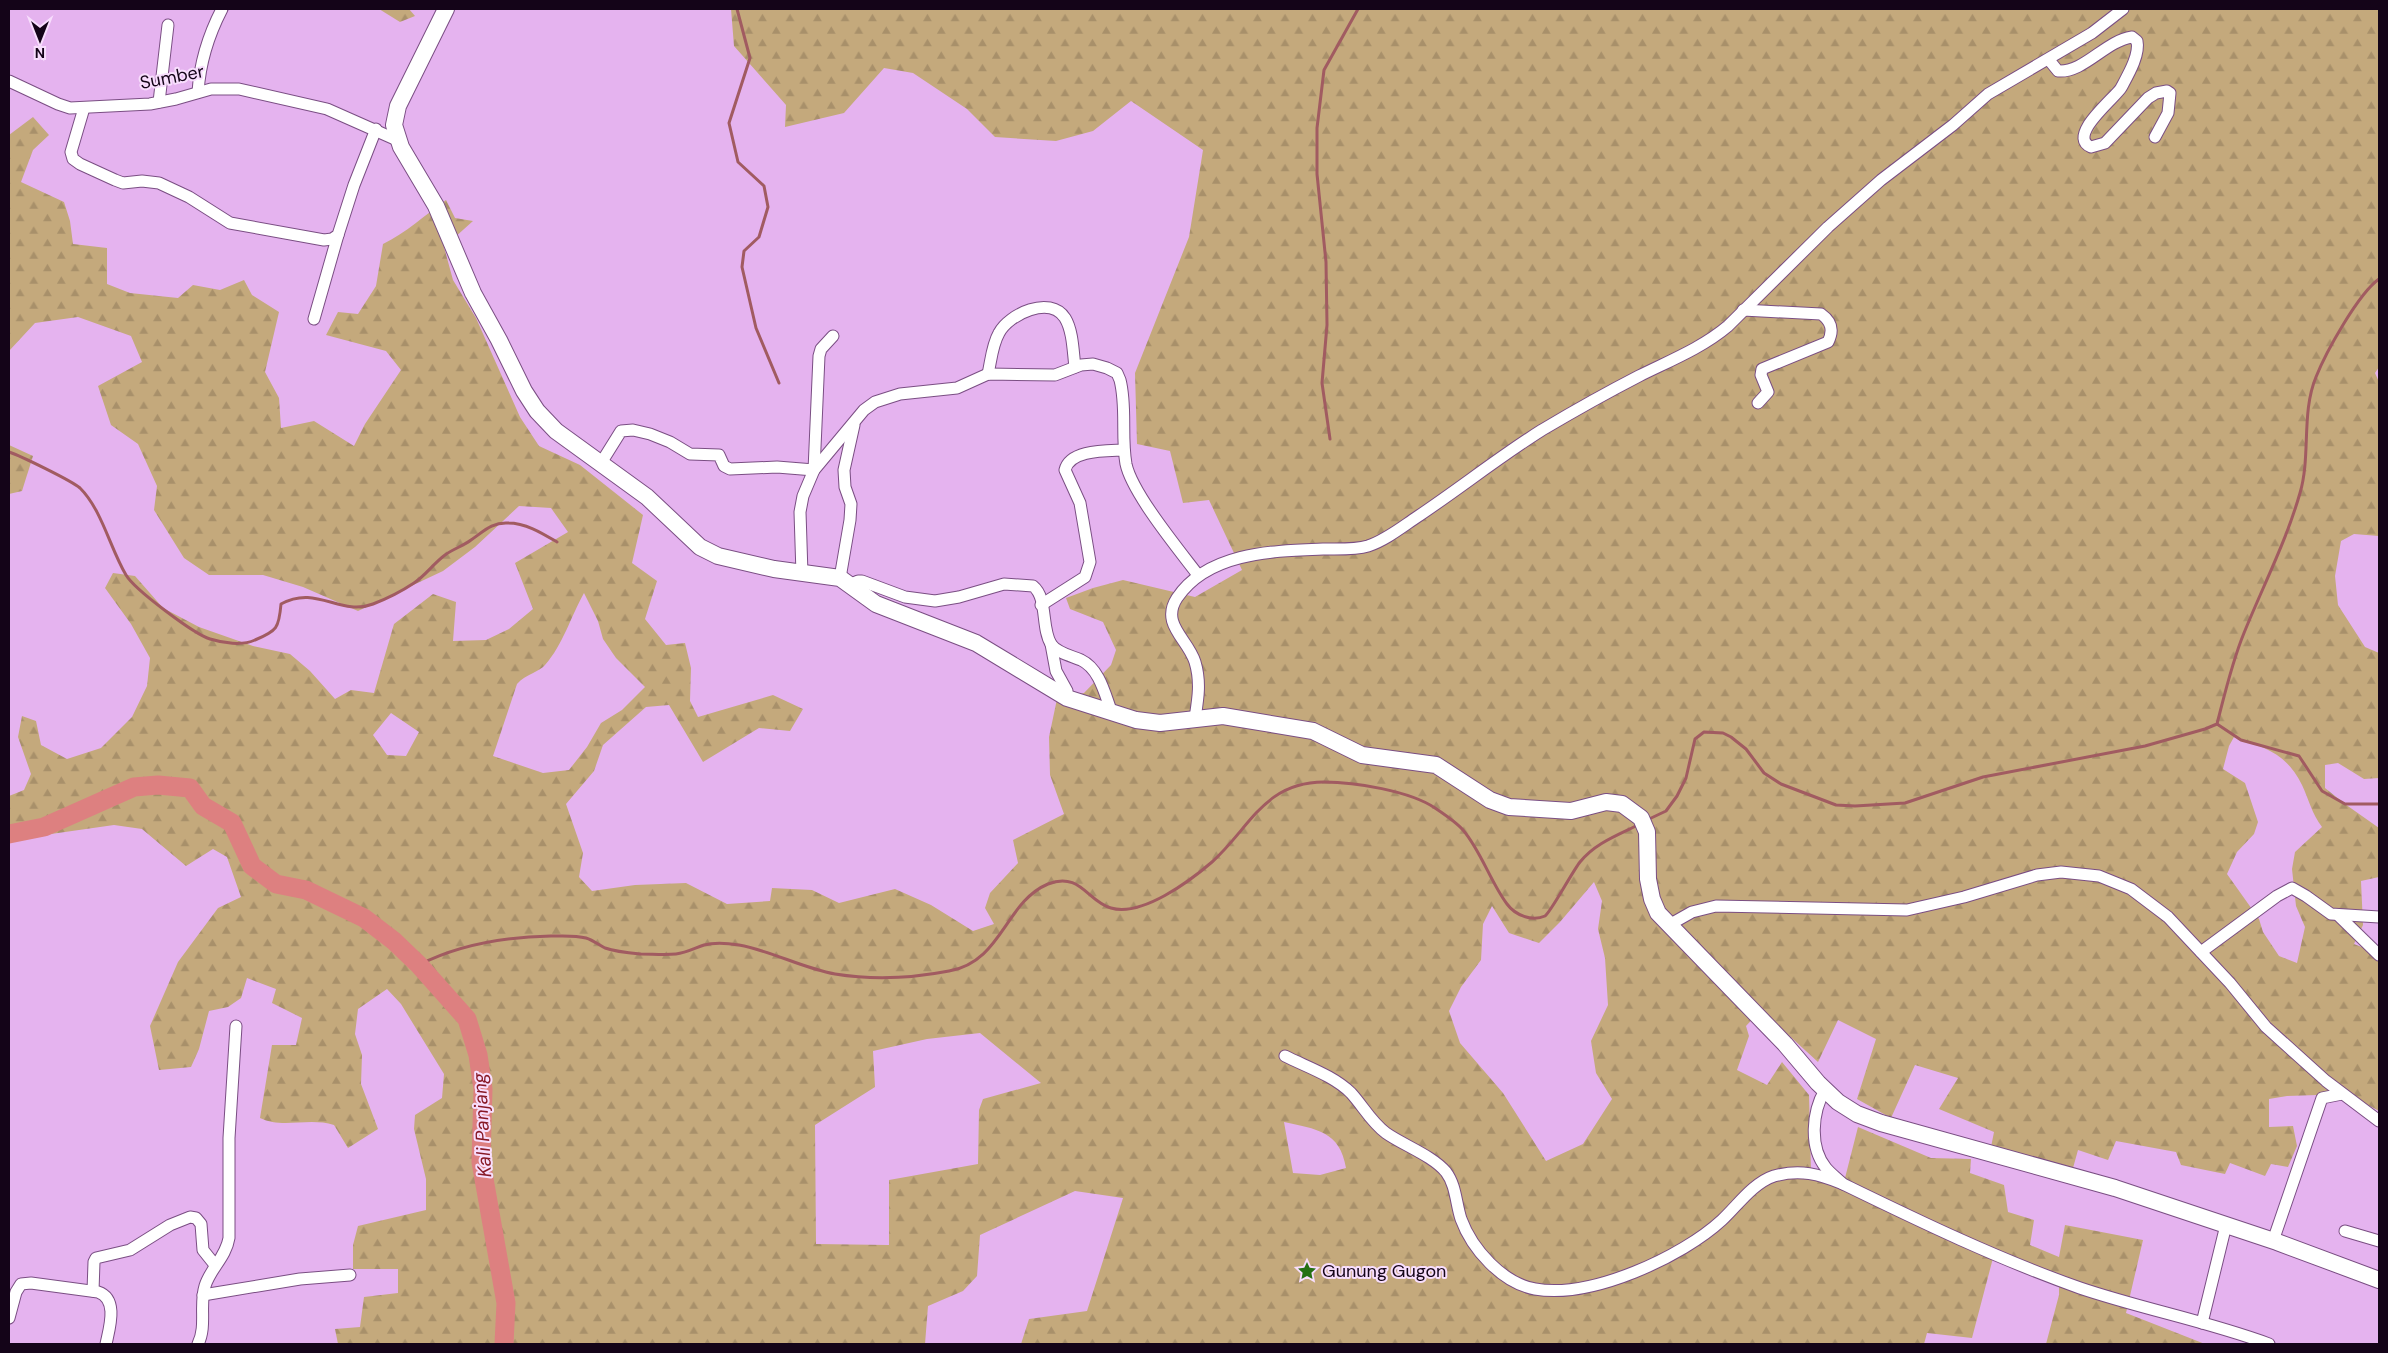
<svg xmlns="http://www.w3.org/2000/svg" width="2388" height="1353" font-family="'DM Sans',sans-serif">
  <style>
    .forest { fill: url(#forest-firs); fill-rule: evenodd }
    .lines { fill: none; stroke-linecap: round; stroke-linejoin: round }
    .stream { stroke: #a15b61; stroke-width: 3 }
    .river { stroke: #dd8080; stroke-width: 19 }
    .street-casing { stroke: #7a4e83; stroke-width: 13 }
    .secondary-casing { stroke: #7a4e83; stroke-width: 18 }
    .street { stroke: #fff; stroke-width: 11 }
    .secondary { stroke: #fff; stroke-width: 16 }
    .labels { text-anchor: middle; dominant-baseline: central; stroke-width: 4; stroke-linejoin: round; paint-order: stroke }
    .street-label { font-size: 18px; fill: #140418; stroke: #f8defd }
    .poi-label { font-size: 18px; fill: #140418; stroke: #f8defd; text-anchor: start }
    .water-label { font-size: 19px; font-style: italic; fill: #871926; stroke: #f8defd }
  </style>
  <defs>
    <pattern id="forest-firs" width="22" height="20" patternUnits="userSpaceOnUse" patternTransform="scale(1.25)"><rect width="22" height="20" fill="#c4a97c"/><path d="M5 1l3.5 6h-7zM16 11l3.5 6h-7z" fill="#a8906a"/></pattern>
  </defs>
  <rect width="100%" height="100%" fill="#e5b3ef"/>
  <g class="forest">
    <polygon points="379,9 409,9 415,16 400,22"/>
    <path d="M731,9H2379V367L2375,373L2379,382V536L2354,534L2341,541L2335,576L2338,605L2365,647L2379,653V778L2364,779L2338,763L2325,765V788L2345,804L2379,828V877L2361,881L2363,925L2354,944L2379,954V1111L2348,1094L2287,1096L2269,1099V1127L2293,1126L2297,1146L2288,1167L2271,1164L2265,1176L2230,1163L2225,1174L2181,1165L2176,1152L2116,1141L2108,1160L2078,1150L2073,1168L1991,1147L1994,1132L1939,1109L1958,1078L1915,1065L1891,1118L1857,1099L1876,1039L1838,1020L1818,1062L1761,1010L1746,1026L1749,1036L1737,1070L1767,1085L1782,1062L1809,1095L1811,1170L1845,1178L1858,1127L1931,1158L1971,1159L1970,1173L2004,1185L2008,1212L2034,1220L2030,1245L2059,1257L2065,1225L2143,1240L2126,1313L2205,1344H2046L2059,1295V1279L1993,1258L1972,1338L1927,1333L1924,1344H1021L1029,1319L1087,1311L1123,1198L1075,1191L980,1235L977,1276L963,1291L928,1306L925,1344H338L335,1329L360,1327L364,1297L398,1293V1269H353V1245L358,1226L426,1210V1179L414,1129L415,1115L442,1098L444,1074L401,1004L387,989L358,1009L355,1034L362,1055L361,1084L378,1129L348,1148L334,1125C309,1117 282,1129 260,1118L272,1045H296L302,1018L272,1003L276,989L247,978L241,998L228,1007L209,1011L199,1049L191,1067L159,1070L150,1026L178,962L218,908L241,897L227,857L213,849L186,866L142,829L114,825L9,840V796L24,790L31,774L18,737L22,716L36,721L41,745L67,759L101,748L132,717L147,686L150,658L131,624L105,588L113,573L135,576L163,608L199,627L253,646L290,654L310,671L335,699L351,690L374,693L394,624L433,594L456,602L453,641L486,640L509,629L533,609L515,563L568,532L551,508L519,506L475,547L443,571L358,611L303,587L263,575H209L184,558L154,510L157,486L138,444L111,425L98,386L142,362L131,336L78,317L35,323L9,351V135L33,117L49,135L33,150L21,182L64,202L70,221L73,244L107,248V284L130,293L178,298L193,285L220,290L244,280L252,295L279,312L265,372L279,398L281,428L314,421L354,446L365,424L401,370L386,351L326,335L338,312L358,314L376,286L383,244C406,233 425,215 446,200L455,218L473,221L444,247L453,280L476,318L520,417L539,446L580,465L643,515L632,563L657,581L645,619L666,645L685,643L691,668L690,701L698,717L773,695L803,709L790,731L759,728L703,762L669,705L646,707L603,745L594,771L566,804L583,853L579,877L592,891L635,885L686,883L727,904L770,901L772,888L812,890L839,903L895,889L931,905L973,931L994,924L985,908L990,893L1018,863L1013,840L1064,814L1050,775L1049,737L1057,699L1084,693L1111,665L1116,650L1103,622L1070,609L1066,598L1093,588L1123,580L1195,597L1242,570L1209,500L1183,503L1170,451L1137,444L1135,373L1189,237L1203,150L1131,101L1093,131L1056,141L995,137L967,109L913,73L884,68L844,113L785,127L786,105L734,46ZM584,593L598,621L603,639L616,658L645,687L622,710L601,723L587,747L569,770L543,773L493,756L517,684C526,674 539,672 545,665C563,645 571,616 584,593ZM391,713L419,732L406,756L387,755L373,735ZM2234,737C2265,747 2287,754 2302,785C2309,800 2312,814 2322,827L2295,852L2292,869L2296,906L2305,927L2297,963L2279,956L2263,932L2259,919L2227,874L2237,852L2254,834L2258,822L2245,783L2223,769L2229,746ZM1594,882L1602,901L1598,929L1605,958L1608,1005L1591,1041L1596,1073L1612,1099L1583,1144L1546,1161L1503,1093L1460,1043L1449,1011L1461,987L1481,960L1483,924L1492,906L1509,933L1539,943L1560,922ZM980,1033L1041,1083L983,1099L979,1110L978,1164L889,1180V1245L816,1244L815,1125L875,1087L873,1051L927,1039ZM1284,1122C1316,1129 1340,1131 1346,1168L1320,1175L1293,1173Z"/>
    <polygon points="9,445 33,456 22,491 9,494"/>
  </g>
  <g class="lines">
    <g class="stream">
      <polyline points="737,9 750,58 729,123 738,162 764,186 768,207 759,237 744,251 742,267 756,328 779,383"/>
      <polyline points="1330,439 1322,383 1327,325 1326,262 1317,174 1317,128 1324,70 1358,9"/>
      <path d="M9,452C21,456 72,481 80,488C102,510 110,548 126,575C135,590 194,634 210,639C223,643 242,646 255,640C277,631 279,628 281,604C317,584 340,617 373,604C386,599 402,591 414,583C425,576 434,563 445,555C453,549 463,546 471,540C483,532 492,522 508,523C526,523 542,533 557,542"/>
      <polyline points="2217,724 2241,740 2299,756 2322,791 2345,804 2379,804"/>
      <path d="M1647,820L1666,811L1677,796L1686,778L1695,739L1704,732L1723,733L1731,737L1746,749L1764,773L1781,784L1836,805L1855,806L1905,803L1983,777L2145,746L2205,729L2217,724C2225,693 2232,662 2244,633C2263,586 2286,542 2300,493C2311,456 2301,413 2316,377C2326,352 2358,294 2379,279"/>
      <path d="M419,965C460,944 505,937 551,936C562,936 575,935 586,938C593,940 599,945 605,948C616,952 629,953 641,954C652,954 665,955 676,954C686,953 695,948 704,945C715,942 727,943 739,945C772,951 802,968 835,974C872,980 913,978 949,971C1002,962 1005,902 1048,884C1080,871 1088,902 1111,908C1142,917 1190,881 1212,862C1250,828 1264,782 1324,782C1355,782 1410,791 1435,808C1444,814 1456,822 1463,830C1481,851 1491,883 1507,904C1515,915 1532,922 1545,916C1551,912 1572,872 1580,862C1595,843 1618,835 1640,824"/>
    </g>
    <polyline class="river" points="9,834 44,827 134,787 158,785 190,788 203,806 232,823 252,866 276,884 306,890 364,918 394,941 419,965 467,1019 478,1055 483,1089 481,1162 506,1303 504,1344"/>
    <g class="street-casing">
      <g id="street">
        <path d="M2049,60L2058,71C2084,73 2105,41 2132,37L2137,41C2140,55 2128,75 2121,88C2115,98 2066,136 2091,147L2105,143L2148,98L2156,93L2167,91L2170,93L2168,113L2155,137"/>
        <polyline points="9,81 58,104 70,108 150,104 176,99 211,89 239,89 327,109 397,140"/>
        <path d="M198,92C200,61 208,36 222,9"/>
        <polyline points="159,102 168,25"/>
        <polyline points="84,108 71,152 73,159 80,164 115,180 123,183 142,181 159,183 189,197 230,223 324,240 332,239 338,235 354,185 376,129"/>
        <path d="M1743,310L1821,314C1831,321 1834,330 1828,342L1762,369L1761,375L1768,392L1758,403"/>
        <polyline points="314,319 338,235"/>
        <path d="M988,374C991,361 992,345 999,333C1009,314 1050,295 1065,318C1073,331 1073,352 1075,367"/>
        <polyline points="601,463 621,431 633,430 650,434 670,442 690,454 719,455 724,466 730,469 777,467 814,470 819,356 821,349 833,336"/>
        <path d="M802,574L800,512L803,496L814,470L864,410L875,402L900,394L957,388L988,374L1055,375L1081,365L1093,364L1107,368L1117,373L1120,380C1127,407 1121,436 1126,464C1132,493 1179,550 1198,575"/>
        <polyline points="840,578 850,520 851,504 845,487 844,470 854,425"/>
        <path d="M851,584L858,581H862L905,597L935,601L959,597L1004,584L1033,586C1048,598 1041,628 1051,644C1057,653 1072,656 1081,660C1100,669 1105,695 1112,713"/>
        <path d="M1041,605L1085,577L1090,562L1080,503L1065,470C1070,449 1108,451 1124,450"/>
        <polyline points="1051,644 1056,671 1067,691 1067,698"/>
        <path d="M1195,718C1198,699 1201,682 1195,662C1188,639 1160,624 1177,598C1208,552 1273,551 1323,549C1337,549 1355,550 1368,546C1386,540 1402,527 1417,517C1459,489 1499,457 1542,430C1574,411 1606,393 1639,376C1669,361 1702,348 1728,326L1828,227L1881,180L1953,125L1988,94L2092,33L2123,9"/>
        <polyline points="2339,916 2379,955"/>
        <polyline points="1669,925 1692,912 1716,906 1907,910 1964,897 2037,875 2061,872 2099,876 2131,889 2168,917 2230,983 2266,1027 2326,1081 2379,1121"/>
        <polyline points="2201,952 2277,896 2292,888 2306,896 2331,914 2379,917"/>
        <path d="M1285,1056C1307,1067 1334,1076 1351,1093C1363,1106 1371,1122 1386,1133C1403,1145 1433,1156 1446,1172C1456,1185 1456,1204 1461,1219C1472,1249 1502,1283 1535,1289C1591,1299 1682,1257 1722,1220C1738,1205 1753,1183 1774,1176C1800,1169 1819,1174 1843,1184"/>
        <path d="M1825,1090C1812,1112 1809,1147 1826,1168C1831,1174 1838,1179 1843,1184C1921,1222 1998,1259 2080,1288C2142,1309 2207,1321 2269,1344"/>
        <polyline points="2345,1231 2379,1241"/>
        <polyline points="2273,1241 2322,1098 2342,1094"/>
        <polyline points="93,1291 94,1262 96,1258 130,1250 170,1225 190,1217 196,1218 201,1224 203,1250 215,1265"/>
        <polyline points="203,1295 300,1279 350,1275"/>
        <path d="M9,1318L16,1292L21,1284L31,1283L98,1292C119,1299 109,1329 106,1344"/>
        <polyline points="2202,1323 2226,1225"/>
        <path d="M198,1344C207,1326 199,1305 205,1286C210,1269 226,1257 229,1238V1138L236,1026"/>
      </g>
    </g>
    <g class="secondary-casing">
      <polyline id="secondary" points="446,9 398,106 394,125 401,147 436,206 473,293 499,340 524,391 537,411 556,431 647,497 700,547 718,556 774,569 840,578 876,604 976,643 1067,698 1136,720 1160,723 1223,716 1313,731 1362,755 1436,765 1490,800 1509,807 1571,811 1606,802 1622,804 1641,818 1647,832 1648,879 1652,899 1658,913 1785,1044 1818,1083 1838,1102 1857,1114 1881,1123 2115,1188 2277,1242 2379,1280"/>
    </g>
    <use href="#street" class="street"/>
    <use href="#secondary" class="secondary"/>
  </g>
  <defs>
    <g id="sight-bare" transform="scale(1.5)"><path d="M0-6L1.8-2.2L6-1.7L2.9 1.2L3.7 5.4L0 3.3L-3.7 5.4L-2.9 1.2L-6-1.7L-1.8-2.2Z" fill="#257014" stroke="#f8defd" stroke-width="2.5" paint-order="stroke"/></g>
  </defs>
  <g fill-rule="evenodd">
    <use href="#sight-bare" x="1307" y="1271"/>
  </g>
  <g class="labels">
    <g class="street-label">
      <text transform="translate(172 77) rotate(-11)">Sumber</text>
    </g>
    <g class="poi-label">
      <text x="1322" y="1271">Gunung Gugon</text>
    </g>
    <g class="water-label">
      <text transform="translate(482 1125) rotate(-93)">Kali Panjang</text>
    </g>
  </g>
  <rect width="2388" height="1353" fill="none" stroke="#140418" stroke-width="20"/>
  <g transform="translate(40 40) rotate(180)" stroke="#f8defd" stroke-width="4" paint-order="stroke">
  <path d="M0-4L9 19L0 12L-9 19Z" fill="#140418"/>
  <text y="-8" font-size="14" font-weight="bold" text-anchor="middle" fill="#140418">N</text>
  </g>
</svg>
